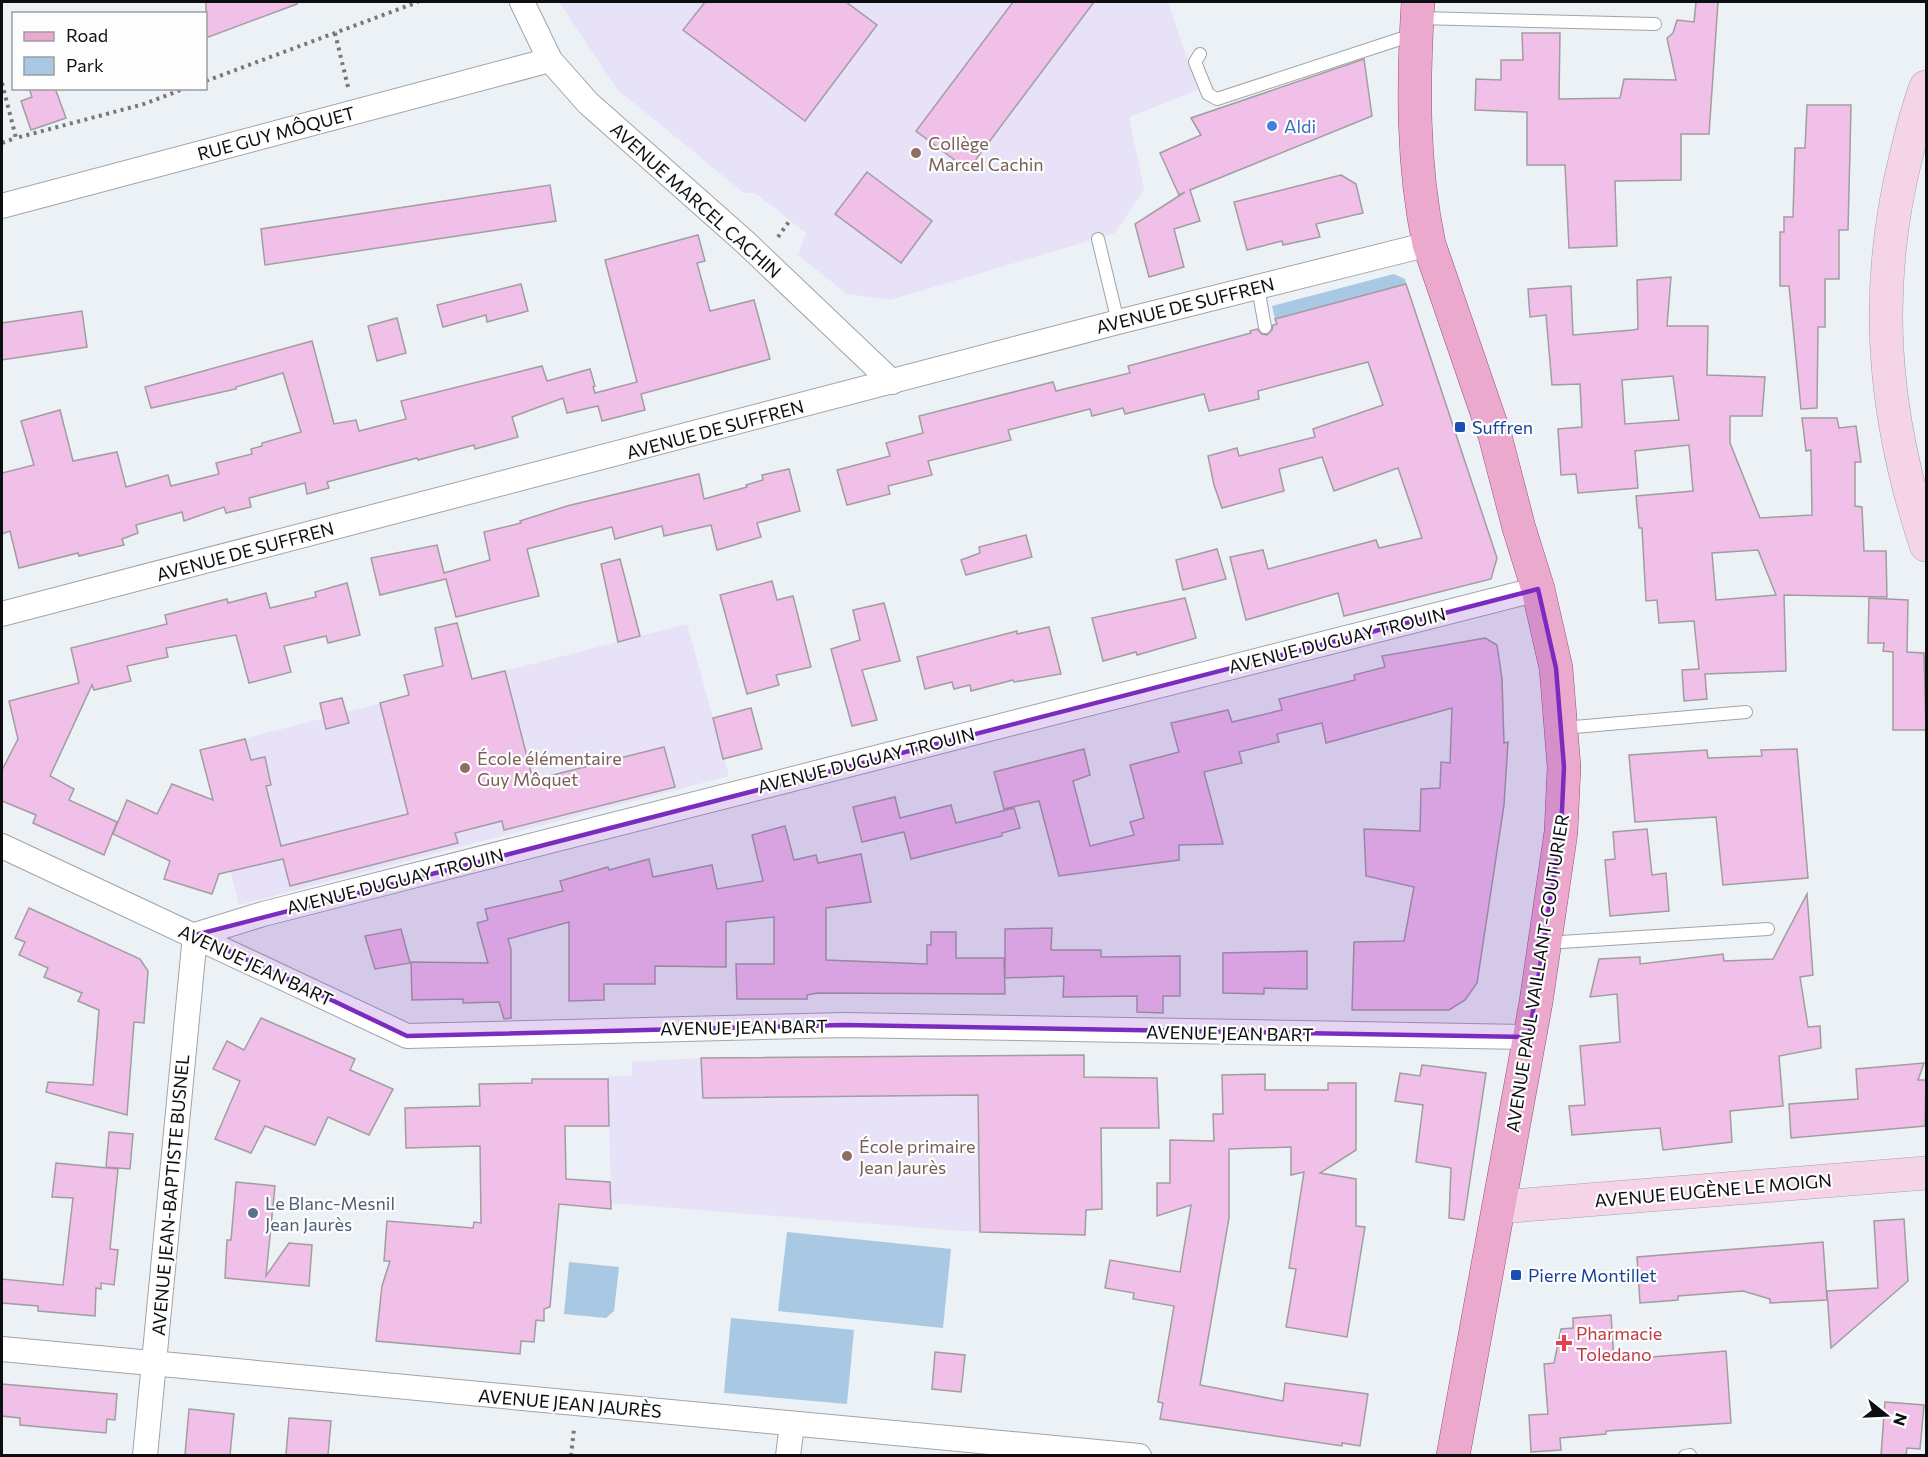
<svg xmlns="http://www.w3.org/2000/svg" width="1928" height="1457" font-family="Commissioner,sans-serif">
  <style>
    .education { fill: #e8e2f8 }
    .green { fill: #a9c8e3 }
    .building { fill: #f0c0e9; stroke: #a19da0; stroke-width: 1.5; fill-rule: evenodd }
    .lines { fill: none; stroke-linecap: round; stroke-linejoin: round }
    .lane-casing { stroke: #a0a4a8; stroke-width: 14 }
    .street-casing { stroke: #a0a4a8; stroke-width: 26 }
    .secondary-casing { stroke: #a0a4a8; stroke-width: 34 }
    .primary-casing { stroke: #964d76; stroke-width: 34 }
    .path { stroke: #74787a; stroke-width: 4; stroke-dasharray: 3 4.5; stroke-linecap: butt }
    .lane { stroke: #fff; stroke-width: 12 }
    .street { stroke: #fff; stroke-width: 24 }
    .secondary { stroke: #f6d4e7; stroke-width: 33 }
    .primary { stroke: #eca9ce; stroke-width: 33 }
    .marked { fill: #7b2cbf; fill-opacity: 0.2; stroke: #7b2cbf; stroke-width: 4.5; stroke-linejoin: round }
    .shop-dot { fill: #3f7fe0; stroke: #fdfdfe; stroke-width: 2 }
    .education-dot { fill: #8d6e63; stroke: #fdfdfe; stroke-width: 2 }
    .transit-dot { fill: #1a4fb4; stroke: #fdfdfe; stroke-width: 2 }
    .service-dot { fill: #5c6f8a; stroke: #fdfdfe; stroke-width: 2 }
    .health-dot { fill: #e0444e; stroke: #fdfdfe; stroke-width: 2 }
    .labels { text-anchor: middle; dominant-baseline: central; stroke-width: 4.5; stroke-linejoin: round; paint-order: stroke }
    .shop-label { font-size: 18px; fill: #366cbe; stroke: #fdfdfe; text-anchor: start }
    .street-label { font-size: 18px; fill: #0c0e0f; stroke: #fdfdfe }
    .education-label { font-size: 18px; fill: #785e54; stroke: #fdfdfe; text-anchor: start }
    .transit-label { font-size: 18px; fill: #164399; stroke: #fdfdfe; text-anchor: start }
    .service-label { font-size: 18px; fill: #4e5e75; stroke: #fdfdfe; text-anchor: start }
    .health-label { font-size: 18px; fill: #be3a42; stroke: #fdfdfe; text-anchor: start }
  </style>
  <rect width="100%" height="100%" fill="#ecf1f5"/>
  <g class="education">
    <polygon points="559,2 1168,2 1198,90 1129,117 1144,189 1115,233 890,300 847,294 798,255 806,233 755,193 744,193 617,89"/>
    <polygon points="687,624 729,776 239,905 200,750"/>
    <polygon points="1084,1055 1085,1113 1058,1233 962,1231 611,1203 608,1076 632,1076 632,1062 701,1058"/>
  </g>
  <g class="green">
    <polygon points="1394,274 1405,279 1406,284 1275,319 1272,306"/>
    <polygon points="787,1232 951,1249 943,1328 778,1311"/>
    <polygon points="569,1262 619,1267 614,1311 606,1318 564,1314"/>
    <polygon points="731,1318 854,1330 847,1404 724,1393"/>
  </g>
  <g class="building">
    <polygon points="206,2 296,2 297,4 206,38"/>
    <polygon points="705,2 846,2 877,25 805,121 683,30"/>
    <polygon points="1013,2 1094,2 968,170 916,131"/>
    <polygon points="1696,2 1718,2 1709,134 1681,134 1681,180 1615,181 1617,246 1569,248 1565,165 1527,165 1527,112 1475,110 1476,79 1501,80 1501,60 1523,60 1522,33 1560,33 1559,99 1620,98 1624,79 1676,80 1667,38 1673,33 1677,20 1694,22"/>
    <polygon points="1364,59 1372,116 1190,190 1200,221 1174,229 1184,267 1149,277 1135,224 1185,192 1179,195 1160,153 1201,135 1191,118"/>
    <polygon points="29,88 55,88 66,118 31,130 21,101 32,97"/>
    <polygon points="1807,105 1851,105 1850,150 1848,230 1839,230 1839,279 1825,279 1825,327 1818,327 1817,408 1801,409 1789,286 1780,286 1780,232 1784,232 1784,217 1793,217 1795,148 1805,148"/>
    <polygon points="867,172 932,221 901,263 835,214"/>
    <polygon points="1341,175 1356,184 1363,213 1316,224 1320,237 1283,245 1282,241 1247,250 1234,202"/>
    <polygon points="550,185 556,221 265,265 261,229"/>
    <polygon points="698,235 705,261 697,263 710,311 754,300 770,359 641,394 645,410 602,421 598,406 567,413 563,398 512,417 518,437 475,449 474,445 418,460 417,458 327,482 329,488 307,494 305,483 249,498 251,507 226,513 224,507 184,521 182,512 136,525 138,533 122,539 124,545 79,556 78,553 19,568 10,531 2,534 2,473 34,465 21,421 60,410 73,461 117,452 126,487 168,475 171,486 219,474 216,463 252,454 251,449 262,446 262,443 301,432 283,373 236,387 236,389 151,408 145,387 312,341 334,424 356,420 359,431 406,419 401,401 542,366 547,381 590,369 595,386 593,387 595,393 637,382 605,260"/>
    <path d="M1671,277L1667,326H1708L1707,375L1765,377L1762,416H1730V443L1760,518L1812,515L1811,450L1806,451L1802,418H1837L1839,428L1856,426L1861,462H1855V506L1862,507L1864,551H1886L1887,597L1784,595L1786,671L1705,674L1707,699L1684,701L1682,670L1699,669L1694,621L1659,623L1657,600L1646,601L1642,528H1639L1636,496L1693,491L1689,445L1635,451L1638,488L1578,493L1576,474L1561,475L1558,429L1582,427L1580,384L1552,385L1546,315L1530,317L1528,289L1571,286L1573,335L1633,330L1638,329L1637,280ZM1673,376L1679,420L1625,424L1622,380ZM1758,550L1776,595L1716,600L1712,553Z"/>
    <polygon points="521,284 528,311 487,322 486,315 443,327 437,305"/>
    <polygon points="1406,284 1497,558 1491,579 1344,616 1338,593 1246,620 1230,557 1263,550 1268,569 1376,540 1379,548 1422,538 1398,468 1334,491 1322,457 1279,469 1284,491 1222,508 1214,485 1208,456 1237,448 1239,456 1315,437 1313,429 1383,405 1368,362 1258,391 1259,399 1209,411 1204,394 1125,414 1123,408 1092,416 1090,409 1008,430 1011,440 928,461 932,475 888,486 890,494 847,505 837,470 890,456 886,443 923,433 919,416 1053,382 1056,391 1130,373 1128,366 1251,333 1250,331 1257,329 1262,334 1267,335 1272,330 1273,325 1277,324 1275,319"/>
    <polygon points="82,311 87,347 2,360 2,323"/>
    <polygon points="397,318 406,353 377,361 368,326"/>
    <polygon points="789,469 800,511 757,523 761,537 717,550 711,525 664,536 662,526 615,539 612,527 527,549 539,596 456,617 446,579 380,595 371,558 437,545 444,573 490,560 484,532 521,523 520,521 567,506 699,474 704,499 747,487 746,485 763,480 762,475"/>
    <polygon points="1026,535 1032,557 966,575 961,560 980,553 979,547"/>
    <polygon points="1217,549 1226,579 1183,590 1176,560"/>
    <polygon points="620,559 640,636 618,642 601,564"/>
    <polygon points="772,581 777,600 793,596 811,667 776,675 779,685 747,694 720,595"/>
    <polygon points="347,583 360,635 328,643 326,636 284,646 291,672 249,683 236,635 166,648 168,657 127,666 131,681 94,690 92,685 50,776 74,789 69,800 117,822 104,855 33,823 36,815 2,801 2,770 18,739 9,701 79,683 71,648 167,624 165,615 227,599 228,603 266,593 270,608 316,597 315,592"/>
    <polygon points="1185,598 1196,638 1137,655 1136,652 1103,661 1092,618"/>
    <polygon points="1869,598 1908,600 1907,652 1924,653 1926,730 1893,730 1893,652 1883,651 1884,643 1868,643"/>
    <polygon points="884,603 900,661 862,670 877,720 852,726 831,649 860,640 853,610"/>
    <polygon points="457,623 472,679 505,671 533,780 664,747 675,787 504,830 502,821 455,833 458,843 290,886 283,859 219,874 212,894 164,879 170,861 113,834 127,800 157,814 172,784 213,800 200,750 245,739 251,760 265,757 271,785 266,786 281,846 408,814 380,703 409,695 404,675 443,666 435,628"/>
    <polygon points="1049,627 1061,674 1014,682 1013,680 971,691 970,685 954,689 952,682 925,689 917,657 1017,631 1017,634"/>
    <polygon points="1485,638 1497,645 1502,679 1504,743 1508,742 1504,805 1477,983 1465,1000 1449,1010 1352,1010 1354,942 1404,941 1414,887 1366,876 1364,829 1420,831 1421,789 1440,788 1441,762 1450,763 1452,708 1326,743 1322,723 1277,734 1279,742 1239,752 1242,763 1204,772 1223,844 1179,845 1179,860 1059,876 1039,801 1004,809 994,772 1084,749 1090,775 1073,781 1090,846 1134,835 1130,822 1144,818 1130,765 1179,752 1171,723 1228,710 1232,722 1282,710 1279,699 1355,680 1354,675 1385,667 1382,656"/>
    <polygon points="342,698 349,723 326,729 320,703"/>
    <polygon points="751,708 762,749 723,759 713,718"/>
    <polygon points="1797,749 1808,878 1723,885 1716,817 1635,822 1629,755 1707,750 1708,758 1762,756 1761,750"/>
    <polygon points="895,797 900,818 951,805 956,823 1014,808 1020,828 1002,833 1002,836 911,859 904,832 862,842 853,807"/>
    <polygon points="785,826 794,860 816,855 818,863 861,854 871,902 826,908 826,960 927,964 927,945 931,945 931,932 956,932 956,958 1004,958 1005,994 817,993 807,995 807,999 737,999 736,964 774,964 774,917 726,922 726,967 655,966 655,984 604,984 604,1000 569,1001 569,922 508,939 511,949 511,1018 504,1019 499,1002 463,1003 463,999 412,1000 411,962 488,963 477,923 488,920 485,909 563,891 560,881 608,867 609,870 649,859 653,877 712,865 717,889 763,881 752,835"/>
    <polygon points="1647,829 1652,875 1666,873 1669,911 1610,916 1605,860 1615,859 1613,832"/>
    <polygon points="1807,894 1813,975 1800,977 1808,1027 1820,1026 1821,1048 1779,1056 1783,1106 1730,1111 1732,1142 1663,1150 1660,1128 1572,1135 1569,1106 1585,1105 1580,1046 1620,1042 1617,994 1590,997 1599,959 1640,957 1640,964 1723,954 1724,961 1773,959"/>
    <polygon points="29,908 140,959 148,971 144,1023 134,1022 127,1115 46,1092 48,1082 93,1085 99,1010 78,1001 82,993 44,977 48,968 19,955 25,942 15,938"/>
    <polygon points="1052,928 1051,950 1101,950 1101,957 1180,956 1180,996 1163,996 1163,1013 1137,1012 1137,996 1063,997 1064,976 1005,978 1005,929"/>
    <polygon points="401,929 410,963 375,969 365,936"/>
    <polygon points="1307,951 1307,989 1264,988 1264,994 1223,993 1223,953"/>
    <polygon points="261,1018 355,1059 350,1070 393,1089 369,1135 328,1117 315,1145 265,1126 251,1153 215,1139 240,1081 213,1069 227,1041 244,1050"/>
    <polygon points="1084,1055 1084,1077 1157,1078 1159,1128 1101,1128 1102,1209 1086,1210 1085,1235 980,1232 978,1095 703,1098 701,1058"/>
    <polygon points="1924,1063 1918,1080 1926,1080 1925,1126 1791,1138 1789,1104 1858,1099 1856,1069"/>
    <polygon points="1422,1065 1486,1073 1464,1220 1449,1218 1451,1168 1416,1162 1423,1105 1395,1101 1400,1073 1420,1076"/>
    <polygon points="1265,1074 1265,1090 1328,1090 1328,1083 1356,1083 1356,1150 1320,1173 1356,1179 1356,1226 1365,1227 1347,1337 1286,1327 1296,1269 1289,1268 1304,1172 1291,1175 1291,1147 1229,1149 1229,1218 1200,1385 1283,1401 1285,1383 1368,1394 1360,1446 1342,1443 1342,1446 1160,1419 1163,1403 1158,1402 1174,1306 1133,1299 1134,1293 1105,1288 1110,1260 1180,1272 1191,1205 1157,1216 1157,1183 1170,1183 1170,1140 1214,1141 1213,1114 1223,1114 1222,1075"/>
    <polygon points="532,1079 608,1079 609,1126 565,1126 566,1179 610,1182 611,1209 559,1204 550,1307 544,1309 544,1321 536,1320 534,1342 521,1341 520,1354 376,1341 382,1286 390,1261 384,1261 387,1221 473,1228 474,1222 481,1223 480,1146 406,1148 405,1108 480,1106 479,1084 532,1083"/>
    <polygon points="109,1132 133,1134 130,1169 106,1167"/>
    <polygon points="56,1163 118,1169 110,1249 118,1250 114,1285 101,1283 101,1289 96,1288 95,1316 38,1311 38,1306 2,1303 2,1279 63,1285 73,1198 52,1197"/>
    <polygon points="236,1182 275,1186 266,1276 289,1243 312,1245 309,1286 225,1278 227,1240 231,1240"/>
    <polygon points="1904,1219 1908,1281 1831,1348 1827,1291 1878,1288 1874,1221"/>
    <polygon points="1823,1242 1827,1300 1770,1303 1770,1299 1743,1291 1678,1296 1678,1300 1640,1303 1637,1257"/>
    <polygon points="1611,1315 1614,1360 1726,1351 1731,1423 1606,1431 1606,1434 1560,1438 1561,1450 1531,1452 1529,1415 1548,1414 1544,1364 1554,1363 1561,1329 1573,1328 1573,1318"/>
    <polygon points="935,1352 965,1355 961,1392 932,1389"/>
    <polygon points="2,1384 117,1394 115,1420 107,1419 106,1433 20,1425 20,1418 2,1416"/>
    <polygon points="1885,1402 1924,1405 1920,1449 1907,1448 1906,1455 1881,1455"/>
    <polygon points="189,1409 234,1414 230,1455 185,1455"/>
    <polygon points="289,1418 331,1421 328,1455 286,1455"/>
  </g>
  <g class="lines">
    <g class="lane-casing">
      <g id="lane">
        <polyline points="1419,18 1655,24"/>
        <polyline points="1200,54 1195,62 1208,94 1217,99 1400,39 1416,36"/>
        <polyline points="1098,239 1118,322"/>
        <polyline points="1258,287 1265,327"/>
        <polyline points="1563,728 1746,712"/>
        <polyline points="1545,943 1768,929"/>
        <polyline points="1685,1456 1690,1455"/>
      </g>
    </g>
    <g class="street-casing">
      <g id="street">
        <polyline points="522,2 550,60 588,103 745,242 892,382"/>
        <polyline points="2,206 550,60"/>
        <polyline points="2,614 1118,322 1429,244"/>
        <polyline points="2,846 407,1036 844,1025 1529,1037"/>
        <polyline points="195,935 263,914 1538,589"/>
        <polyline points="2,1349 1139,1456"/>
        <polyline points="145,1456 195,935"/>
        <polyline points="788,1456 792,1424"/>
      </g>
    </g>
    <g class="secondary-casing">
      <g id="secondary">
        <path d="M1926,87C1917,109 1912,133 1906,156C1872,292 1883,414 1926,545"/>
        <polyline points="1499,1207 1926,1173"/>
      </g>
    </g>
    <g class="primary-casing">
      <path id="primary" d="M1418,2C1413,83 1412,164 1429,244L1495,436L1519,528L1538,589L1556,668L1564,767L1561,832L1536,1002L1453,1456"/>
    </g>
    <g class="path">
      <polyline points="335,33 348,87"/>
      <polyline points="206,81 418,2"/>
      <polyline points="2,83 16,138 144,104 186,88"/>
      <polyline points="2,143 16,138"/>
      <polyline points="778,237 790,220"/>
      <polyline points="571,1456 574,1429"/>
    </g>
    <use href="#lane" class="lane"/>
    <use href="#street" class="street"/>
    <use href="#secondary" class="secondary"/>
    <use href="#primary" class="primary"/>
  </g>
  <path class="marked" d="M1538,589L1556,668L1564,767L1561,832L1529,1037L844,1025L407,1036L195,935Z"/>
  <circle class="shop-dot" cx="1272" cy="126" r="6"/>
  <g class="education-dot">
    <circle cx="916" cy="153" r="6"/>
    <circle cx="465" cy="768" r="6"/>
    <circle cx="847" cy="1156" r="6"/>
  </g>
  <g class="transit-dot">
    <rect x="1454" y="421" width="12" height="12" rx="3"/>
    <rect x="1510" y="1269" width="12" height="12" rx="3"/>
  </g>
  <circle class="service-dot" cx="253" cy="1213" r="6"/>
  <path class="health-dot" d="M1561 1334h6v6h6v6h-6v6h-6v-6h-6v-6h6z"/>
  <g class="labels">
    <g class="shop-label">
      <text x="1284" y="126">Aldi</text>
    </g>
    <g class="street-label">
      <text transform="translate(276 133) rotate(-15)">RUE GUY MÔQUET</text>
      <text transform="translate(696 200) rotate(42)">AVENUE MARCEL CACHIN</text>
      <text transform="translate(1185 305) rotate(-14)">AVENUE DE SUFFREN</text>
      <text transform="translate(715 429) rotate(-15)">AVENUE DE SUFFREN</text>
      <text transform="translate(245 551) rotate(-15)">AVENUE DE SUFFREN</text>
      <text transform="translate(1337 640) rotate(-14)">AVENUE DUGUAY TROUIN</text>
      <text transform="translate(866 760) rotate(-14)">AVENUE DUGUAY TROUIN</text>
      <text transform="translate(395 881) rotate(-14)">AVENUE DUGUAY TROUIN</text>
      <text transform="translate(256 965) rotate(25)">AVENUE JEAN BART</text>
      <text transform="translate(1537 973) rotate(-81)">AVENUE PAUL VAILLANT-COUTURIER</text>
      <text transform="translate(744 1027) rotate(-1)">AVENUE JEAN BART</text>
      <text transform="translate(1230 1033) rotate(1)">AVENUE JEAN BART</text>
      <text transform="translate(1713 1190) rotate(-5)">AVENUE EUGÈNE LE MOIGN</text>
      <text transform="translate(170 1195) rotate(-85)">AVENUE JEAN-BAPTISTE BUSNEL</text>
      <text transform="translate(570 1403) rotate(5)">AVENUE JEAN JAURÈS</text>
    </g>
    <g class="education-label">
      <text x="928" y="143">Collège<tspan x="928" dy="21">Marcel Cachin</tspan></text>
      <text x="477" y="758">École élémentaire<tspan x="477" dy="21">Guy Môquet</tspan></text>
      <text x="859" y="1146">École primaire<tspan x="859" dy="21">Jean Jaurès</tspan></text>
    </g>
    <g class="transit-label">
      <text x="1472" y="427">Suffren</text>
      <text x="1528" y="1275">Pierre Montillet</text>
    </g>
    <g class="service-label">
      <text x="265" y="1203">Le Blanc-Mesnil<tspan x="265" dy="21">Jean Jaurès</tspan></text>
    </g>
    <g class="health-label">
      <text x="1576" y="1333">Pharmacie<tspan x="1576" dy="21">Toledano</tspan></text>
    </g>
  </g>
  <rect width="1928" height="1457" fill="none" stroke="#0c0e0f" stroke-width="6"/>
  <rect x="12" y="12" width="195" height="78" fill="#fdfdfe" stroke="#9d9d9e" stroke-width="1.5"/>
  <rect x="24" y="32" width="30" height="9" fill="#eca9ce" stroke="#9d9d9e" stroke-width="1.5"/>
  <text x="66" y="42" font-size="18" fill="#0c0e0f">Road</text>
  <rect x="24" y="57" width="30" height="18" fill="#a9c8e3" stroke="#9d9d9e" stroke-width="1.5"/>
  <text x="66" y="72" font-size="18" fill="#0c0e0f">Park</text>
  <g transform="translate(1886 1415) rotate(108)" stroke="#fdfdfe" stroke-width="4.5" paint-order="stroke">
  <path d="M0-4.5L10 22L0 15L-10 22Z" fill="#0c0e0f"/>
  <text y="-9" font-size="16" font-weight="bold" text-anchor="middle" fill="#0c0e0f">N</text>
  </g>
</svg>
